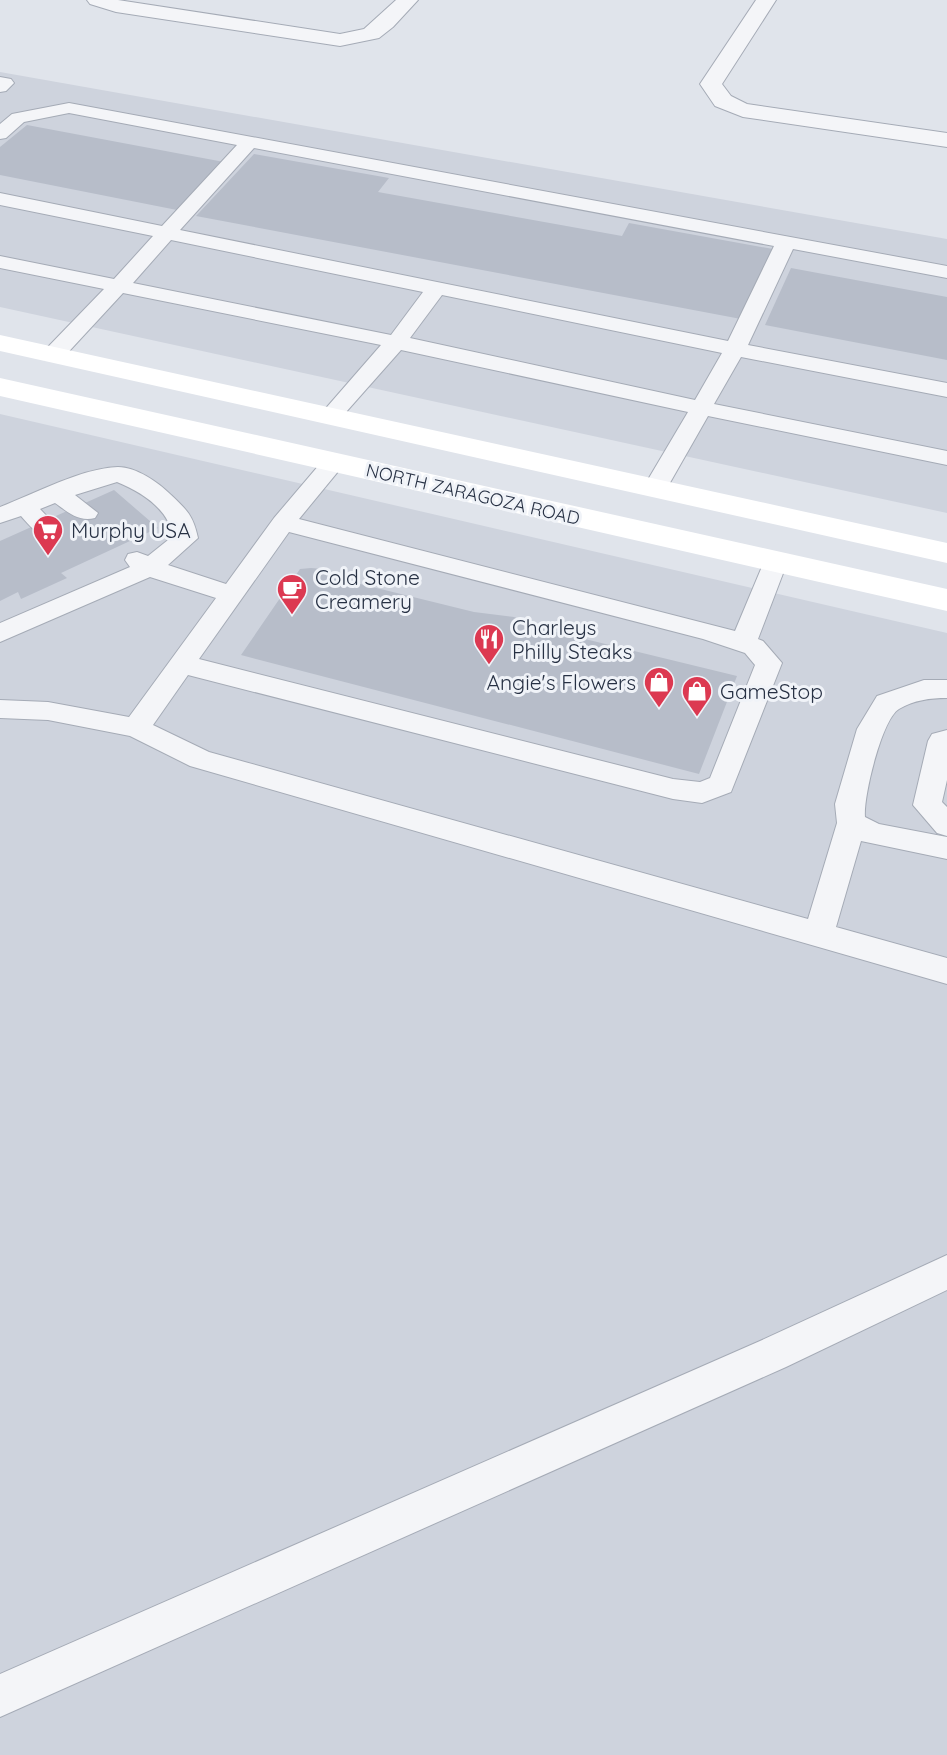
<svg xmlns="http://www.w3.org/2000/svg" width="947" height="1755" font-family="Quicksand,sans-serif">
  <style>
    .built { fill: #ced3dd }
    .building { fill: #b7bdc9 }
    .lines { fill: none; stroke-linecap: round; stroke-linejoin: round }
    .lane-casing { stroke: #a5abb6; stroke-width: 2 }
    .street-casing { stroke: #a5abb6; stroke-width: 2 }
    .lane { fill: #f4f5f8; fill-rule: evenodd }
    .street { fill: #f4f5f8; fill-rule: evenodd }
    .secondary { fill: #fff; fill-rule: evenodd }
    .labels { text-anchor: middle; dominant-baseline: central; stroke-width: 6; stroke-linejoin: round; paint-order: stroke }
    .far-street-label { font-size: 18px; fill: #273144; stroke: #f0f3f8 }
    .poi-label { font-size: 21px; fill: #273144; stroke: #f0f3f8; text-anchor: start }
  </style>
  <rect width="100%" height="100%" fill="#e0e4eb"/>
  <g class="built">
    <polygon points="0,72 947,239 947,513 0,307"/>
    <polygon points="0,414 947,633 947,1755 0,1755"/>
  </g>
  <g class="building">
    <polygon points="27,125 224,162 177,210 0,175 0,147"/>
    <polygon points="254,154 389,178 378,192 622,236 629,223 773,249 741,319 196,216"/>
    <polygon points="791,268 947,297 947,360 765,325"/>
    <polygon points="114,490 158,528 61,573 67,578 21,599 18,592 0,601 0,541"/>
    <polygon points="311,568 323,569 340,579 474,612 514,617 552,631 737,676 699,774 241,655 300,569"/>
  </g>
  <g class="lines">
    <g class="lane-casing">
      <g id="lane">
        <polygon points="0,77 11,79 14,83 6,91 0,92"/>
        <path d="M69,103L947,266V278L793,249L748,345L947,383V397L741,357L714,404L947,451V465L708,416L667,488L663,493L655,495L647,493L643,488L688,412L401,350L339,420H323L320,415L381,345L123,293L61,360H45L42,355L45,350L104,289L0,268V256L114,279L153,236L0,205V193L162,226L237,145L69,113L24,122L6,138L0,139V124L12,114ZM254,148L774,246L728,341L180,230ZM171,240L423,292L391,335L133,283ZM442,295L722,353L695,400L410,338Z"/>
        <path d="M333,456L341,458L345,463L299,519L735,631L766,557L775,555L784,557L787,563L758,639L763,641L782,663L731,792L702,803L673,799L188,675L153,725L209,752L808,919L837,823L835,804L857,729L877,696L924,680H947V698C930,698 914,700 899,709C882,719 863,797 865,817L879,824L947,837V859L861,841L836,927L947,958V984L190,766L130,736L48,720L0,718V700L48,702L129,717L216,598L150,577L0,642V623L130,567L125,560L128,554L137,552L148,556L173,536C168,508 141,492 117,482L75,495L98,513L95,518C78,522 68,512 55,503L40,509L59,529L56,534C39,539 32,528 21,516L0,523V507C34,494 82,468 118,467C136,467 158,482 170,494C187,510 193,515 198,538L168,565L226,584L274,518L325,458ZM289,532L703,639L745,653L755,665L710,778L700,782L673,779L199,659Z"/>
        <polygon points="947,730 947,780 942,802 947,807 947,836 937,833 913,805 928,741 932,734"/>
        <polygon points="947,1255 947,1290 786,1367 0,1717 0,1674 760,1341"/>
      </g>
    </g>
    <g class="street-casing">
      <g id="street">
        <polygon points="87,0 118,0 340,34 364,29 396,0 418,0 393,27 379,38 340,46 116,12 90,4"/>
        <polygon points="756,0 776,0 722,84 731,96 747,104 947,133 947,147 743,117 715,106 700,84"/>
      </g>
    </g>
    <use href="#lane" class="lane"/>
    <use href="#street" class="street"/>
    <g class="secondary">
      <polygon points="0,335 947,543 947,563 0,351"/>
      <polygon points="0,378 947,589 947,611 0,396"/>
    </g>
  </g>
  <defs>
    <g id="supermarket-pin" transform="scale(1.575)"><path d="M0 17L-7.5 6A9.5 9.5 0 1 1 7.5 6Z" fill="#dc3951" stroke="#f0f3f8"/><path d="M-6-5.5h2.5l.6 2H6L4.5 2H-2.5L-4.4-4H-6ZM-1.5 3.2a1.3 1.3 0 1 0 .1 0ZM3 3.2a1.3 1.3 0 1 0 .1 0Z" fill="#fff"/></g>
    <g id="cafe-pin" transform="scale(1.575)"><path d="M0 17L-7.5 6A9.5 9.5 0 1 1 7.5 6Z" fill="#dc3951" stroke="#f0f3f8"/><path d="M-5.5-4.5H6V0H3Q3 3.5 0 3.5H-2.5Q-5.5 3.5-5.5 0ZM3-3.2v2h1.7v-2ZM-6 4.5H4V6H-6Z" fill="#fff"/></g>
    <g id="restaurant-pin" transform="scale(1.575)"><path d="M0 17L-7.5 6A9.5 9.5 0 1 1 7.5 6Z" fill="#dc3951" stroke="#f0f3f8"/><path d="M-5-6h1v4h1v-4h1v4h1v-4h1v5L-1.5 .5V6h-2V.5L-5-1ZM5-6V6H3V1.5H1.5Q1.5-4 5-6Z" fill="#fff"/></g>
    <g id="shop-pin" transform="scale(1.575)"><path d="M0 17L-7.5 6A9.5 9.5 0 1 1 7.5 6Z" fill="#dc3951" stroke="#f0f3f8"/><path d="M-5-2.5h2.3a2.7 3.5 0 0 1 5.4 0H5L5.5 6h-11ZM-1.5-2.5h3a1.5 2.3 0 0 0-3 0Z" fill="#fff"/></g>
  </defs>
  <g fill-rule="evenodd">
    <use href="#supermarket-pin" x="48" y="530"/>
    <use href="#cafe-pin" x="292" y="589"/>
    <use href="#restaurant-pin" x="489" y="639"/>
    <use href="#shop-pin" x="659" y="682"/>
    <use href="#shop-pin" x="697" y="691"/>
  </g>
  <g class="labels">
    <g class="far-street-label">
      <text transform="translate(473 494) rotate(13)">NORTH ZARAGOZA ROAD</text>
    </g>
    <g class="poi-label">
      <text x="71" y="530">Murphy USA</text>
      <text x="315" y="577">Cold Stone<tspan x="315" dy="24">Creamery</tspan></text>
      <text x="512" y="627">Charleys<tspan x="512" dy="24">Philly Steaks</tspan></text>
      <text x="636" y="682" text-anchor="end">Angie's Flowers</text>
      <text x="720" y="691">GameStop</text>
    </g>
  </g>
</svg>
